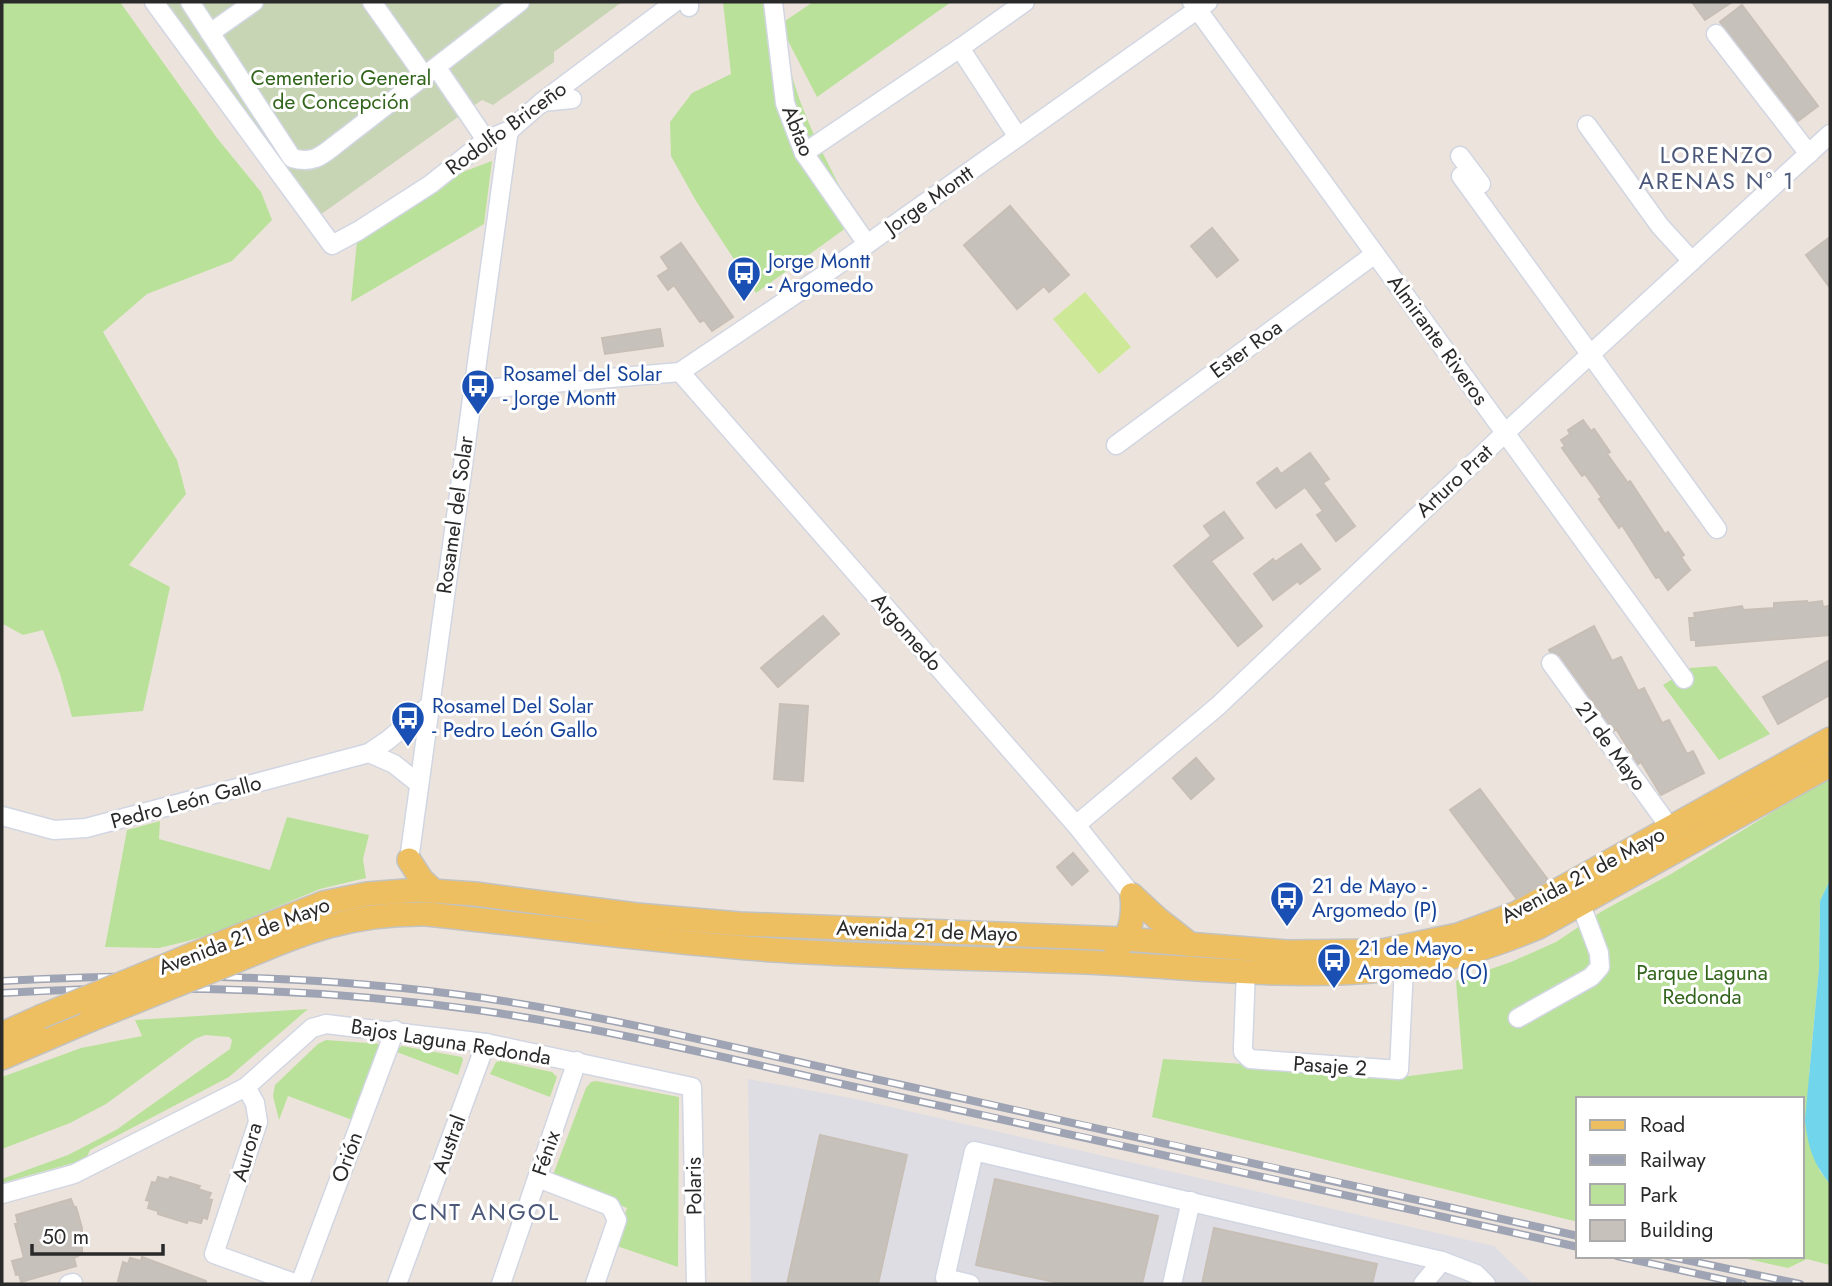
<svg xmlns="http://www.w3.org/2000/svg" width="1832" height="1286" font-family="Jost,sans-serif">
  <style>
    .industrial { fill: #dedde4 }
    .green { fill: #b9e19a }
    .cemetery { fill: #c7d5b4 }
    .pitch { fill: #cde896 }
    .water { fill: #71d6ec }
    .building { fill: #c7c1bc; stroke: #c7bfb6; stroke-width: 2 }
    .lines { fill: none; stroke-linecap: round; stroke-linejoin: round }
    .minor-casing { stroke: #d1d6e2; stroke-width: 21 }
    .major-casing { stroke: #c3c3c3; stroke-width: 26 }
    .minor { stroke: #fff; stroke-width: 18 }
    .major { stroke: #edbf60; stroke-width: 23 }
    .rail-casing { stroke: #9fa4b4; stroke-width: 8 }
    .rail { stroke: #fff; stroke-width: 5; stroke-dasharray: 16; stroke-linecap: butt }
    .major-bridge-casing { stroke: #c3c3c3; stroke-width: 26; stroke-linecap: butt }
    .major-bridge { stroke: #edbf60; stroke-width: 23 }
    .labels { text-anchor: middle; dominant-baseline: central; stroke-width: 6; stroke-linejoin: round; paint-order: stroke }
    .park-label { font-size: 21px; fill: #32651c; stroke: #fff }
    .street-label { font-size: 21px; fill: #2a2a2a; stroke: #fff }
    .transit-label { font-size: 21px; fill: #164399; stroke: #fff; text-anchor: start }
    .neighbourhood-label { font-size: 23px; letter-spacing: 2px; fill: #4b587a; stroke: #fff }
  </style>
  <rect width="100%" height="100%" fill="#ece4dc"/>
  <polygon class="industrial" points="748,1079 856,1099 1494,1246 1533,1284 751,1284"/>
  <g class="green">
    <polygon points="2,2 120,2 217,138 261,192 272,220 232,261 147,294 103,332 177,460 186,494 129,565 170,587 143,711 72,717 60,674 43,630 23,635 3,624 2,616"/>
    <path d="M723,2H783L785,21L813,2H951L817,97L785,35C790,101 828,161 857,220L756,293L696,201L671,156L670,122L692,93L731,74Z"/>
    <polygon points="492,161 484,224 351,302 358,231 431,184"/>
    <polygon points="1716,666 1770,734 1719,760 1663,685 1690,668"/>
    <polygon points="1830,777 1830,880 1820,901 1819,968 1809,1076 1819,1170 1830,1184 1830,1265 1807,1259 1788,1268 1734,1256 1802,1256 1802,1099 1578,1099 1578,1222 1152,1117 1163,1059 1244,1064 1394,1078 1463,1069 1456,981 1511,962 1556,942 1604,910 1671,874"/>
    <polygon points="287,817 369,835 363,859 366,878 320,889 212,934 188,941 159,948 105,947 127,830 160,821 159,839 270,870"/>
    <polygon points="308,1009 229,1077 90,1150 83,1166 79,1163 73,1163 2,1183 2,1179 68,1155 116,1130 230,1049 232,1040 229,1037 205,1035 195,1039 106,1104 70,1123 2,1149 2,1077 81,1048 142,1036 135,1020"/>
    <polygon points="326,1040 381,1044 355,1121 288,1096 279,1120 273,1096 275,1085 318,1044"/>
    <polygon points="402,1046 462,1057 463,1060 458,1075 394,1051"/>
    <polygon points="501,1061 552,1072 557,1077 550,1097 490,1074 496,1062"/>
    <polygon points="596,1081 679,1097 678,1267 614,1245 627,1208 556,1179 553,1175 586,1088 591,1082"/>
  </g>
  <polygon class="cemetery" points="166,2 622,2 554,52 554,62 493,105 482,100 320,215"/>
  <polygon class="pitch" points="1085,292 1131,347 1099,374 1053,319"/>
  <path class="water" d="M1830,880V1184C1813,1163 1808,1147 1805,1120L1819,968L1820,901Z"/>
  <g class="building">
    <polygon points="1692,2 1732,2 1705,20"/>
    <polygon points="1742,5 1818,106 1798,121 1720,22"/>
    <polygon points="1010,206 1069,275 1049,292 1044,286 1017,309 964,245"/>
    <polygon points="1212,228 1238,260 1217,277 1191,246"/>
    <polygon points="1830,237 1830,288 1806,255"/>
    <polygon points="681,243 733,317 712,331 704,320 700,322 674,285 668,290 658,276 669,269 661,257"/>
    <polygon points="660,329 663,346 605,354 602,338"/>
    <polygon points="1583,420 1591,431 1594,429 1610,452 1607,454 1628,483 1630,481 1665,534 1668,532 1684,555 1681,557 1690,570 1668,590 1659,577 1656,578 1622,525 1619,528 1599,499 1602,498 1585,474 1582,476 1562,448 1565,446 1561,440 1570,434 1568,430"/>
    <polygon points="1310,453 1329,479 1323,483 1355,526 1336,541 1317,515 1323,511 1305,487 1276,508 1257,483 1277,468 1281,474"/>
    <polygon points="1224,512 1243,538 1211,561 1262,626 1238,646 1174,566 1211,536 1204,526"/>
    <polygon points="1301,544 1320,569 1300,584 1298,581 1273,600 1254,574 1273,559 1275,562"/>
    <polygon points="1807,601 1807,603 1822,601 1823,607 1829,606 1830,635 1696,646 1696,640 1691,640 1689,618 1695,618 1694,613 1742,606 1743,610 1774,608 1774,603"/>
    <polygon points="823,616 839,634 778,687 761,668"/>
    <polygon points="1594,626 1612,661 1621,657 1638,691 1644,688 1662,723 1669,720 1687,754 1693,751 1704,773 1661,795 1641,762 1638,764 1616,729 1614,731 1560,656 1550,652 1549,650"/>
    <polygon points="1830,660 1830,695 1778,724 1763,697"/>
    <polygon points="780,704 808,706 803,781 774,779"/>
    <polygon points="1196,758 1214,779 1191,799 1173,778"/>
    <polygon points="1480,789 1548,880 1516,898 1450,810"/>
    <polygon points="1073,853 1088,871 1072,885 1057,867"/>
    <polygon points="820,1135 907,1155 878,1284 787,1284"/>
    <polygon points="158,1177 169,1180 170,1177 200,1186 198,1189 211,1193 208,1199 212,1200 207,1219 203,1217 201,1223 188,1220 187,1223 158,1214 158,1211 148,1208 150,1201 146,1200 152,1182 156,1183"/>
    <polygon points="995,1179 1158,1216 1142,1284 1064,1284 976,1265"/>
    <polygon points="71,1199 74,1207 76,1207 82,1228 82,1254 74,1258 76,1266 21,1282 19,1274 16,1275 12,1261 24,1258 15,1224 18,1224 16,1215"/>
    <polygon points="1214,1228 1377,1264 1372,1284 1202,1284"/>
    <polygon points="142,1257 206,1281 206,1284 129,1284 118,1281 123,1262 128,1264 130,1258 141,1261"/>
  </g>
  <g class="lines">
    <g class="minor-casing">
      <g id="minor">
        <polyline points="154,2 332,245 358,231 431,184 486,140 510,130 542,102 675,2"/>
        <path d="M190,2L292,158C316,165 324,153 343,139L520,2"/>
        <polyline points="372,2 425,77"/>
        <polyline points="689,2 689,7"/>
        <polyline points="773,2 785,103 804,153 867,244"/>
        <polyline points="1192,2 1684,679"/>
        <polyline points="210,33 254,2"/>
        <polyline points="1716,34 1809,154"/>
        <polyline points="960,48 1018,137"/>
        <polyline points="437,68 486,140"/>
        <polyline points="542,102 572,99"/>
        <polyline points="1587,125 1660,226 1692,261"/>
        <polyline points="804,153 960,48 1025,2"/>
        <polyline points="1460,156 1481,184"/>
        <polyline points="1461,176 1717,529"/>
        <polyline points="680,372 1076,825 1132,895"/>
        <polyline points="472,390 680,372 818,279 1208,2"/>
        <polyline points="1116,445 1375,254"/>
        <polyline points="1551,663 1671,829"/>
        <polyline points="369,753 394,764 419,784"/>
        <polyline points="2,816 54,830 86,828 369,753 388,740 429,706"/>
        <polyline points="1076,825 1218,706 1505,433 1830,134"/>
        <polyline points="409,860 508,136 510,130"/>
        <polyline points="1246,970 1243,1047 1243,1052 1250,1059 1399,1070 1404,967"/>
        <polyline points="1518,1018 1591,977 1600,967 1599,953 1581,905"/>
        <polyline points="246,1087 255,1103 258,1122 214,1254 297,1284"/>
        <polyline points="538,1178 610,1206 617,1220 595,1284"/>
        <polyline points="2,1194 74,1174 246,1087 312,1028 326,1024 486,1043 692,1087 696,1284"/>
        <polyline points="69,1284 73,1283"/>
        <polyline points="300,1284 395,1030"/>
        <polyline points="397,1284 486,1043"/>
        <polyline points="501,1284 577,1061"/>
        <polyline points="970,1284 945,1278 974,1151 1442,1261"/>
        <polyline points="1172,1284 1191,1201"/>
        <polyline points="1423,1284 1442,1261 1476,1274 1486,1284"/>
      </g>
    </g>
    <g class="major-casing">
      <g id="major">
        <polyline points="409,860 422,880 434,891"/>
        <polyline points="1132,895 1158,919 1191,945"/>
        <path d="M1116,950C1132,935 1134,915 1132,895"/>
        <polyline points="194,954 323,903 367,894 418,890 475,894 637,915 740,924 1125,939 1287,952 1382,951 1458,935 1515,914 1830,739"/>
        <path d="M236,961C305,932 349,913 426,914C542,926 658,942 774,950C877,957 980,958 1084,962C1180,966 1286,980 1382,970C1435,965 1489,948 1539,927L1830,765"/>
        <polyline points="2,1034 40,1017"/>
        <polyline points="2,1058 90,1020"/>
      </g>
    </g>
    <use href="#minor" class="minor"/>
    <use href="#major" class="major"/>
    <g class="rail-casing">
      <g id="rail">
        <path d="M2,981C162,972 325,975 484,998C625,1019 763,1055 902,1085C1128,1134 1353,1185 1578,1236"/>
        <path d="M2,993C162,984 324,988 484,1011C629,1032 775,1070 918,1101C1138,1148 1358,1198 1578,1247"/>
        <polyline points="1617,1256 1743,1284"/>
        <polyline points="1667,1256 1800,1284"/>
      </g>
    </g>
    <use href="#rail" class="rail"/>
    <g class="major-bridge-casing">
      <g id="major-bridge">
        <polyline points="40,1017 194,954"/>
        <polyline points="90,1020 236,961"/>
      </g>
    </g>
    <use href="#major-bridge" class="major-bridge"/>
  </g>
  <defs>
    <g id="bus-pin" transform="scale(1.75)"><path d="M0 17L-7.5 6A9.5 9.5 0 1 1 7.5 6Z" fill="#1a4fb4" stroke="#fff"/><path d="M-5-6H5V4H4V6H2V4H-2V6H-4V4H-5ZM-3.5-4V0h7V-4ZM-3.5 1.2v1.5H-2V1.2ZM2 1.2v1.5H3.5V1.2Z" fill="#fff"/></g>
  </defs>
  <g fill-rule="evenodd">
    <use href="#bus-pin" x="744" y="273"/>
    <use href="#bus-pin" x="478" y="386"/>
    <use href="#bus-pin" x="408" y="718"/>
    <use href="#bus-pin" x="1287" y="898"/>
    <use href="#bus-pin" x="1334" y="960"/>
  </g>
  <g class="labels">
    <g class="park-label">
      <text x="341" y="78">Cementerio General<tspan x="341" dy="24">de Concepción</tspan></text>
      <text x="1702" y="973">Parque Laguna<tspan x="1702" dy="24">Redonda</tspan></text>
    </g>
    <g class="street-label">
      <text transform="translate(506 128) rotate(-36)">Rodolfo Briceño</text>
      <text transform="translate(798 131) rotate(68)">Abtao</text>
      <text transform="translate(929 200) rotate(-35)">Jorge Montt</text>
      <text transform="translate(1438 340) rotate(54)">Almirante Riveros</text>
      <text transform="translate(1246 349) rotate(-36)">Ester Roa</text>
      <text transform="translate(1454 481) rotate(-43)">Arturo Prat</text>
      <text transform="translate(455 515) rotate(-82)">Rosamel del Solar</text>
      <text transform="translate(907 632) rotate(49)">Argomedo</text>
      <text transform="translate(1611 746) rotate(54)">21 de Mayo</text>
      <text transform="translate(186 802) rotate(-15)">Pedro León Gallo</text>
      <text transform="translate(1583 875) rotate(-28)">Avenida 21 de Mayo</text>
      <text transform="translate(927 931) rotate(2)">Avenida 21 de Mayo</text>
      <text transform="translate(244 936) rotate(-21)">Avenida 21 de Mayo</text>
      <text transform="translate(451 1042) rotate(9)">Bajos Laguna Redonda</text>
      <text transform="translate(1330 1066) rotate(4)">Pasaje 2</text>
      <text transform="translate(449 1144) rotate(-70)">Austral</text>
      <text transform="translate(247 1152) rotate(-74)">Aurora</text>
      <text transform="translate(546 1153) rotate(-71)">Fénix</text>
      <text transform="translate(347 1157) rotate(-70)">Orión</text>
      <text transform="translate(694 1186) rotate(-91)">Polaris</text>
    </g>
    <g class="transit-label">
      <text x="768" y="261">Jorge Montt<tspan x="768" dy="24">- Argomedo</tspan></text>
      <text x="503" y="374">Rosamel del Solar<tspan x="503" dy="24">- Jorge Montt</tspan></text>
      <text x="432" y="706">Rosamel Del Solar<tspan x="432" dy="24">- Pedro León Gallo</tspan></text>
      <text x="1312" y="886">21 de Mayo -<tspan x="1312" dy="24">Argomedo (P)</tspan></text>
      <text x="1358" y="948">21 de Mayo -<tspan x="1358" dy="24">Argomedo (O)</tspan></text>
    </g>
    <g class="neighbourhood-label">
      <text x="1717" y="155">LORENZO<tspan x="1717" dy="26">ARENAS N° 1</tspan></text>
      <text x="486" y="1212">CNT ANGOL</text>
    </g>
  </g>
  <rect width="1832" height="1286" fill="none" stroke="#2a2a2a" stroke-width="7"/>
  <rect x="1576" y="1097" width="228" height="161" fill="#ffffff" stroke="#aaaaaa" stroke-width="2"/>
  <rect x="1590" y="1120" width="35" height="10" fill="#edbf60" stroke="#aaaaaa" stroke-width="2"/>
  <text x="1640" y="1132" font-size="21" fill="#2a2a2a">Road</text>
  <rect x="1590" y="1155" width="35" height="10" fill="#9fa4b4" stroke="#aaaaaa" stroke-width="2"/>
  <text x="1640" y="1167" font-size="21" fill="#2a2a2a">Railway</text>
  <rect x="1590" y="1184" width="35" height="21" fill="#b9e19a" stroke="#aaaaaa" stroke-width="2"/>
  <text x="1640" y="1202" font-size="21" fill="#2a2a2a">Park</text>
  <rect x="1590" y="1220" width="35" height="21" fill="#c7c1bc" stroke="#aaaaaa" stroke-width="2"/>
  <text x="1640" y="1237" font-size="21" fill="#2a2a2a">Building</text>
  <path d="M32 1244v10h131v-10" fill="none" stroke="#2a2a2a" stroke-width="3.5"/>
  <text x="42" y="1244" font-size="21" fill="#2a2a2a" stroke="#ffffff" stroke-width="5" paint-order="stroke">50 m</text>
</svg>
